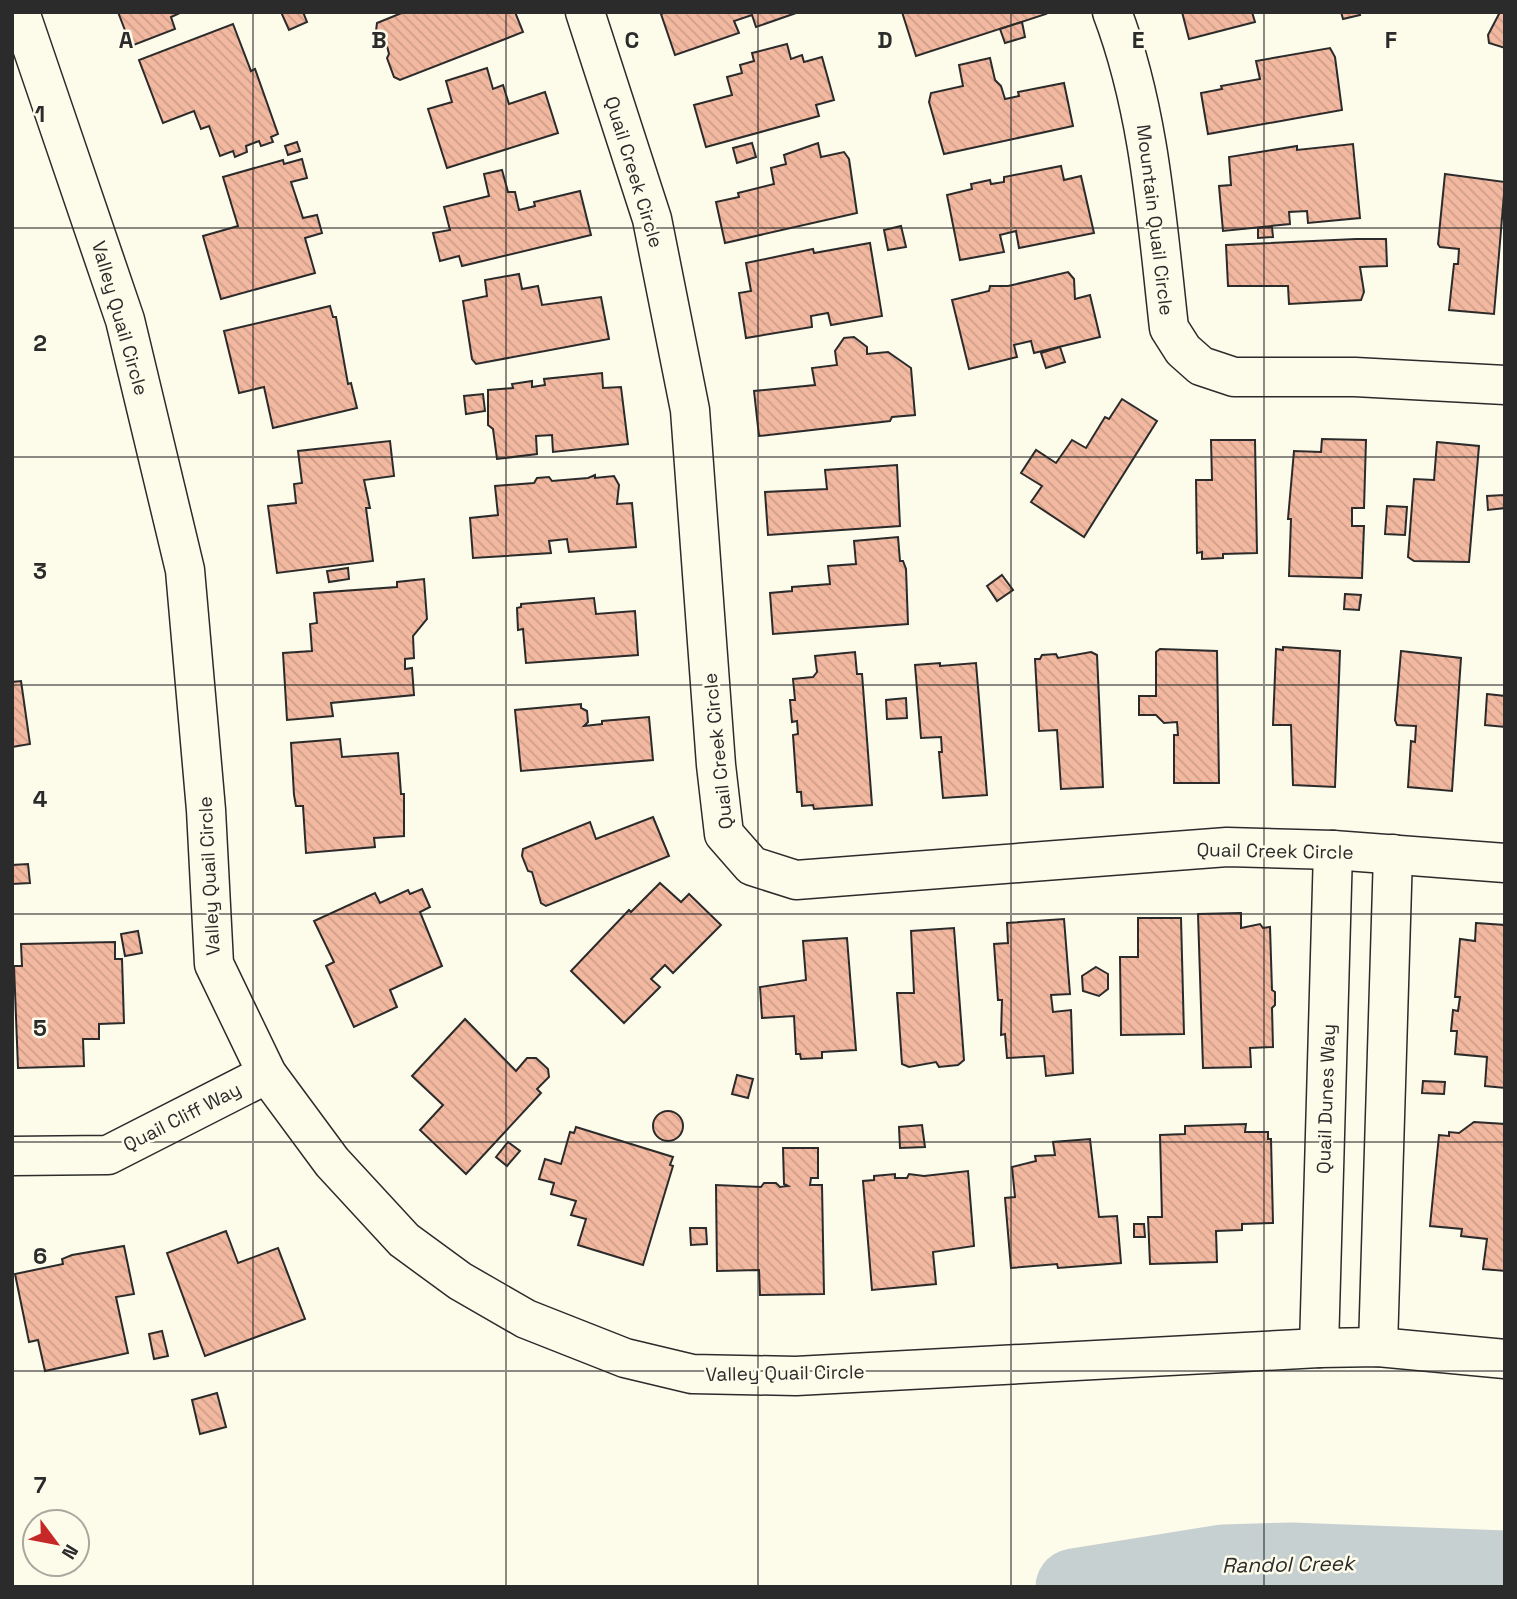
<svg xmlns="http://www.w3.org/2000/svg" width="1517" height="1599" font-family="'Space Grotesk',sans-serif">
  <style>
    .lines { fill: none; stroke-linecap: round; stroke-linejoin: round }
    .river { stroke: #c7d0d0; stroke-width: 77 }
    .building { fill: url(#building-back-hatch); stroke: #2b2b2b; stroke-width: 2 }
    .street-casing { stroke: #2b2b2b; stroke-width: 41 }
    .street { stroke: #fdfbea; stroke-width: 38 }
    .grid { fill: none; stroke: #2b2b2b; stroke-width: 2; stroke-opacity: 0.55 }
    .labels { text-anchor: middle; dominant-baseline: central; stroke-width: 5; stroke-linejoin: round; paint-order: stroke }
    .street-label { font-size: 19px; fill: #2b2b2b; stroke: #fdfbea }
    .water-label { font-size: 21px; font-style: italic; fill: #2b2b2b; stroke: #fdfbea }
    .grid-label { font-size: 23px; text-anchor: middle; font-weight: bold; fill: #2b2b2b; stroke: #fdfbea; stroke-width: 5; stroke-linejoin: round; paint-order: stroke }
  </style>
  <defs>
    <pattern id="building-back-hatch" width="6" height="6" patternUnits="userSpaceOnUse" patternTransform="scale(1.75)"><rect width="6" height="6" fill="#f2b8a0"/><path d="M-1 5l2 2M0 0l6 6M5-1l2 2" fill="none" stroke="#d09e8a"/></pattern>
  </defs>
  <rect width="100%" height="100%" fill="#fdfbea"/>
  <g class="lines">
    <polyline class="river" points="1074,1587 1223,1563 1291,1561 1505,1569"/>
  </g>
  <g class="building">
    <polygon points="118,12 182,12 171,17 175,29 131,46"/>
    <polygon points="281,12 303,12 307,22 289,30"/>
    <polygon points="404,12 515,12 523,32 400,80 394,77 387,58 389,54 387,46 381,44 376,31 377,23"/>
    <polygon points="666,12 799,12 756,27 752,15 734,21 739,33 675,55 661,14"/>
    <polygon points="902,12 1045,12 1046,14 916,56"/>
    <polygon points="1182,12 1252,12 1255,22 1189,39"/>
    <polygon points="1341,12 1359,12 1360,15 1343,19"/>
    <polygon points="1500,12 1505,12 1505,48 1489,43 1488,35"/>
    <polygon points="1022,22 1025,37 1005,43 1000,29"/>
    <polygon points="233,24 251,71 255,69 278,134 271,137 273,142 261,146 259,141 246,146 247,152 235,157 233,151 220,156 209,126 201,129 194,111 163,123 139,60"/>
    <polygon points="787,44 791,59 802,55 804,62 822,57 834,100 816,105 819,116 706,147 694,105 732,95 727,77 742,73 740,65 754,61 752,53"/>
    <polygon points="1330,48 1335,57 1342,110 1208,134 1201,93 1222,89 1221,86 1260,79 1256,61"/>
    <polygon points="990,58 995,80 1001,86 1005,99 1019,96 1018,92 1064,83 1073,126 944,154 929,102 931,93 963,86 959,65"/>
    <polygon points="487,68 493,89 503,85 509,104 545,92 558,133 447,168 428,109 452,102 446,81"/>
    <polygon points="297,142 300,151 288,155 285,146"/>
    <polygon points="752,143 756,157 737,163 733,148"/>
    <polygon points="818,143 821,157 844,152 849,159 857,213 725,243 716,202 739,197 738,193 774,184 771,168 786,164 784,155"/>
    <polygon points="1353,144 1360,218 1308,223 1307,211 1289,212 1290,224 1223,231 1219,186 1231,185 1229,157 1297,146 1297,150"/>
    <polygon points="302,159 307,178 291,182 303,218 317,215 322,233 305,238 315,273 221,299 203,236 238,226 223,177 283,160 284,164"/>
    <polygon points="1061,166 1064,180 1081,176 1094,233 1019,248 1016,231 1000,235 1004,252 960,260 947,195 972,189 971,184 990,180 991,184 1004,182 1004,177"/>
    <polygon points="502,170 508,192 515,192 519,210 535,206 534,202 580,191 591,235 462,266 459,256 440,261 433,233 450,230 444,207 489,196 484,174"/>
    <polygon points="1445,174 1505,182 1494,314 1449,310 1454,264 1458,264 1459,249 1440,247 1438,244"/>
    <polygon points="901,226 906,247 888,250 884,230"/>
    <polygon points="1272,227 1273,237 1258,238 1258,228"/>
    <polygon points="1356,239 1386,239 1387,266 1360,267 1364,292 1361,300 1289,304 1288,286 1228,286 1226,245"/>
    <polygon points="870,243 882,316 831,325 828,313 811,316 812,327 746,338 739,293 751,291 746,263 813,249 814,253"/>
    <polygon points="1068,272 1074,279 1075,299 1090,295 1100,337 1034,353 1031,341 1014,345 1017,357 969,369 952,300 989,291 990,286 1008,286"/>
    <polygon points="519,274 522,289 538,286 542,305 601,297 609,339 476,364 472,359 463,301 487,296 485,280"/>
    <polygon points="330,306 333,317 336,317 348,384 351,383 357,408 273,428 264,387 239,393 224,331"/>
    <polygon points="854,337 867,347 867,354 888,352 911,368 915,415 892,417 890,421 759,436 754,391 815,385 812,368 837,365 835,351 844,338"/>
    <polygon points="1060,347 1065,362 1046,368 1041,353"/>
    <polygon points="602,373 603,388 621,387 628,444 553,452 552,435 536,436 537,454 497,459 493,429 488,425 488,390 513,388 512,384 532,381 532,387 545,385 544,379"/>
    <polygon points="483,394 485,411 466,414 464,396"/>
    <polygon points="1122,399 1157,421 1084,537 1031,502 1042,486 1021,473 1036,450 1056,463 1072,440 1086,448 1105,417 1109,419"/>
    <polygon points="1322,439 1366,440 1364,508 1352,508 1352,526 1364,526 1362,578 1289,576 1291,519 1288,519 1294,451 1321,452"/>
    <polygon points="1211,440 1255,440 1257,553 1223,554 1223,558 1202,559 1202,552 1197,553 1196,480 1212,480"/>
    <polygon points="390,441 394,476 364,480 370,508 366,508 373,561 277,573 268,506 296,503 294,484 302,483 298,451"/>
    <polygon points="1437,442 1479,446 1469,562 1414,561 1408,557 1414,479 1434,480"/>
    <polygon points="897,465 900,526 768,535 765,492 827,489 825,470"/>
    <polygon points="595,475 595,478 614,476 619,485 617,504 632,503 636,547 569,552 567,539 549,541 551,553 473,558 470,518 498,515 495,486 534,483 537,478 549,477 552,481 588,478"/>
    <polygon points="1504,495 1505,508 1488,510 1487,496"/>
    <polygon points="1387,506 1407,507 1405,535 1385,534"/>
    <polygon points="898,537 900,561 903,561 906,569 908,624 773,634 770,593 792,591 792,587 830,584 828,566 856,564 854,541"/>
    <polygon points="348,568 349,579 329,582 327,571"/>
    <polygon points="1002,575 1013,590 997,601 987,586"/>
    <polygon points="424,579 427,619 413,636 414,658 405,659 405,669 412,668 414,695 331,703 333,716 287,720 283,653 312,651 310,624 317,623 314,593 397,587 397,582"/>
    <polygon points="1345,594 1361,595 1359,610 1344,609"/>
    <polygon points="594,598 596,614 635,611 638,655 526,663 523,629 518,630 517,608 521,607 521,604"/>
    <polygon points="1283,647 1340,651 1335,787 1293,785 1291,725 1273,725 1276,649 1283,650"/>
    <polygon points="1160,649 1217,651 1219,783 1174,783 1174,735 1178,735 1177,722 1164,723 1156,715 1139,715 1139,696 1156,696 1156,652"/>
    <polygon points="1401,651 1461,658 1452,791 1408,787 1411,741 1415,742 1416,726 1397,725 1395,720"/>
    <polygon points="855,652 857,674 862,674 872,805 814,809 813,805 802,806 801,792 797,792 793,735 798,734 797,721 792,722 790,700 795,700 793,679 813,677 817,672 815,656"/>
    <polygon points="1091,652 1097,655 1103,787 1061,789 1057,730 1039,731 1035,659 1040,659 1042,655 1056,654 1058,658"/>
    <polygon points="940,663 940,666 976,663 987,795 943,798 939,752 942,752 941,737 921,738 915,665"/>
    <polygon points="21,681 30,744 12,747 12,682"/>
    <polygon points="1487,694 1505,696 1505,727 1485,725"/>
    <polygon points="906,698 907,718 887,719 886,700"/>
    <polygon points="581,704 581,708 587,711 588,722 584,726 602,724 602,721 649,717 653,760 521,771 515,710"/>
    <polygon points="340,739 342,757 398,753 401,794 404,794 404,836 374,838 375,847 306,853 303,806 296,806 294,795 291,743"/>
    <polygon points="653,817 669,856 546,906 541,903 532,872 528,871 522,856 523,849 590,822 596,839"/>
    <polygon points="28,864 30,883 12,884 12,865"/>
    <polygon points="660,883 681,902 689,894 721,925 673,973 665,965 651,979 660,987 624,1023 571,971 629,910 631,912"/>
    <polygon points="422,889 430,907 420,912 442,966 390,990 397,1007 354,1027 326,966 334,962 314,921 375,893 380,903 408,890 410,894"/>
    <polygon points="1241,913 1241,928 1260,924 1263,928 1270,927 1272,990 1275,992 1275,1005 1272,1008 1273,1047 1250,1048 1251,1067 1203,1068 1198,914"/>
    <polygon points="1138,918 1181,918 1184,1034 1121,1035 1120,957 1138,957"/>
    <polygon points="1064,919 1070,994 1051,995 1053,1012 1071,1010 1073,1073 1046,1076 1044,1056 1007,1058 1005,1034 1001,1035 1002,1000 998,1000 994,944 1008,943 1007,923"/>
    <polygon points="1476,923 1505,925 1505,1088 1485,1086 1487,1057 1455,1054 1457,1031 1451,1031 1453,1010 1458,1011 1460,997 1455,997 1460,939 1475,941"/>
    <polygon points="954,928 964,1060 958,1065 939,1067 936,1062 909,1067 902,1064 897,993 914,993 911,931"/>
    <polygon points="138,931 142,953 125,956 121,934"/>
    <polygon points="847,938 856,1050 822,1052 822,1058 801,1059 800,1054 796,1054 794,1016 762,1018 760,987 806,980 803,941"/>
    <polygon points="115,942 115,959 122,959 124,1023 99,1024 99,1039 83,1039 84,1066 18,1068 14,966 22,966 21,944"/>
    <polygon points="1096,967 1108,974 1108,989 1099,996 1083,991 1082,976"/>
    <polygon points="465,1019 516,1071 527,1058 536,1058 548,1069 549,1077 537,1089 541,1093 466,1174 420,1130 443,1105 412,1076"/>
    <polygon points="737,1075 753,1079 748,1098 732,1094"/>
    <polygon points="1423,1081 1445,1082 1444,1094 1422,1093"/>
    <circle cx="668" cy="1126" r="15"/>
    <polygon points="1474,1122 1505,1124 1505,1271 1483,1269 1487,1239 1461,1236 1462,1229 1430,1226 1439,1135 1449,1136 1449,1132 1459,1133"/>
    <polygon points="1246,1124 1245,1132 1268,1132 1268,1139 1271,1139 1273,1223 1242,1224 1242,1230 1216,1231 1217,1262 1150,1264 1148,1217 1162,1217 1160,1135 1185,1134 1185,1126"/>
    <polygon points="922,1125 925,1147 900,1148 899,1127"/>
    <polygon points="576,1127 673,1157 670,1165 673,1166 643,1265 578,1245 586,1219 571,1215 576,1201 551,1194 554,1183 539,1179 545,1159 561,1164 570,1132 574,1133"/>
    <polygon points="1090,1139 1099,1217 1117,1216 1121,1263 1058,1268 1057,1264 1011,1268 1005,1198 1015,1197 1012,1167 1036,1161 1035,1156 1055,1155 1053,1142"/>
    <polygon points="508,1142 520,1151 507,1166 496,1157"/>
    <polygon points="783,1148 818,1148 818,1178 811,1178 810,1185 822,1185 824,1294 760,1295 759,1270 717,1271 716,1185 761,1187 764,1183 776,1183 780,1187 788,1186 784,1184"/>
    <polygon points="968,1171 974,1246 933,1252 936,1284 872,1290 863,1181 874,1180 874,1176 895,1174 895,1178 907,1178 909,1174 924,1176"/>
    <polygon points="1134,1224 1144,1224 1145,1237 1134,1237"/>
    <polygon points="690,1228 706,1228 707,1244 691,1245"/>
    <polygon points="226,1231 238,1263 278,1248 305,1319 205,1356 167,1253"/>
    <polygon points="124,1246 134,1294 116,1297 128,1353 45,1371 38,1340 29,1342 15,1274 63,1264 62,1259 72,1255"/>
    <polygon points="162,1331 168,1356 154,1359 149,1334"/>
    <polygon points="217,1393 226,1427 200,1434 192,1400"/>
  </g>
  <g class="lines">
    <g class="street-casing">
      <g id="street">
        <polyline points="20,12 125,320 185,570 206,810 214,964 267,1074 332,1162 404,1240 460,1281 526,1319 625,1358 692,1374 796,1376 1319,1348 1378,1347 1505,1359"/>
        <polyline points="585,12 652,219 690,410 716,765 724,834 752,866 796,880 1227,847 1333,850 1505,863"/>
        <path d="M1112,12C1150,112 1157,222 1169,328L1183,350L1201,366L1234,377H1355L1505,385"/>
        <polyline points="12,1156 108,1155 267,1074"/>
        <polyline points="1378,1347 1393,854"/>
        <polyline points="1319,1348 1333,850"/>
      </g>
    </g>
    <use href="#street" class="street"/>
  </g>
  <path class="grid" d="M253,12V1587M506,12V1587M758,12V1587M1011,12V1587M1264,12V1587M12,228H1505M12,457H1505M12,685H1505M12,914H1505M12,1142H1505M12,1371H1505"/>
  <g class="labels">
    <g class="street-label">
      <text transform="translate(634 172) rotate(73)">Quail Creek Circle</text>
      <text transform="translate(1155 220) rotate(83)">Mountain Quail Circle</text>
      <text transform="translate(120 318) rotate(74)">Valley Quail Circle</text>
      <text transform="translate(718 751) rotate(-96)">Quail Creek Circle</text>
      <text transform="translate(1275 851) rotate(1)">Quail Creek Circle</text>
      <text transform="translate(209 876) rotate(-93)">Valley Quail Circle</text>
      <text transform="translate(1326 1099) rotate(-88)">Quail Dunes Way</text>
      <text transform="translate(182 1117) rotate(-27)">Quail Cliff Way</text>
      <text transform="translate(785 1373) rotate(-1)">Valley Quail Circle</text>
    </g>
    <g class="water-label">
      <text transform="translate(1288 1564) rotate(-1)">Randol Creek</text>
    </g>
  </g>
  <g class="grid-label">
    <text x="126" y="48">A</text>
    <text x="379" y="48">B</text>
    <text x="632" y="48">C</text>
    <text x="885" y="48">D</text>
    <text x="1138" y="48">E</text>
    <text x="1391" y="48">F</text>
    <text x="40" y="122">1</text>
    <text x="40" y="351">2</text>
    <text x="40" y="579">3</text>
    <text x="40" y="807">4</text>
    <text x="40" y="1036">5</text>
    <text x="40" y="1264">6</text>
    <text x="40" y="1493">7</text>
  </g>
  <rect width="1517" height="1599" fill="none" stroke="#2b2b2b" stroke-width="28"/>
  <g transform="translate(56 1543) rotate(122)"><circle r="33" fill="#fdfbea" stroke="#a9a89e" stroke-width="2"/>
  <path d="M0-5L12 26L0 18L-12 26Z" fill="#c62828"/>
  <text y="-10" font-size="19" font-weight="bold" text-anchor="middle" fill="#2b2b2b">N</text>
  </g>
</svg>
